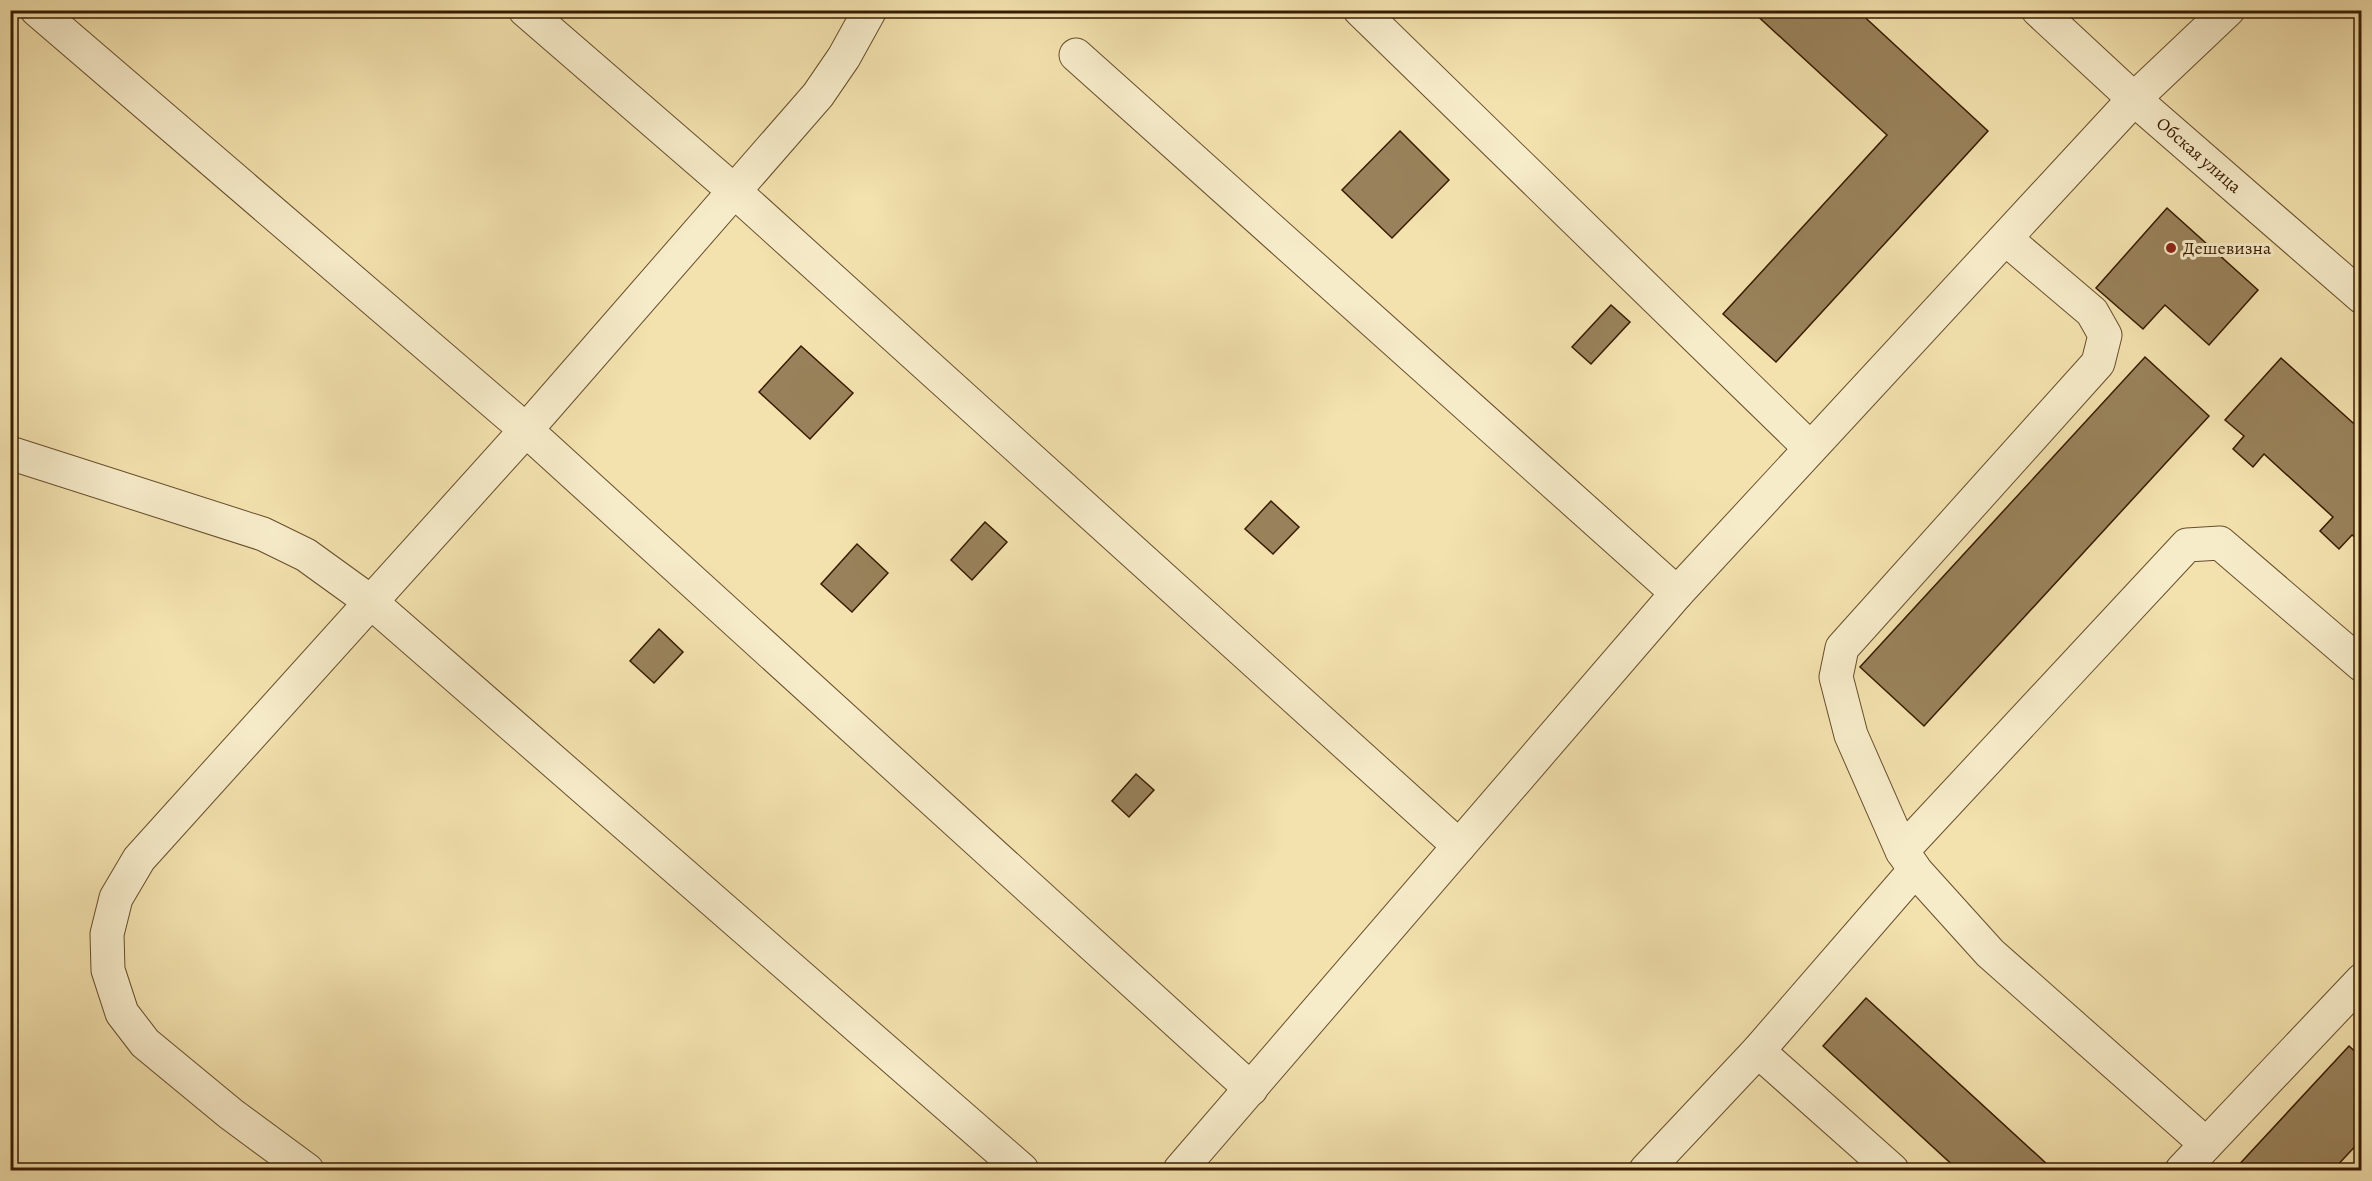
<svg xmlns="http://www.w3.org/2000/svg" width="2372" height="1181" font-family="Alegreya,serif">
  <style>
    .building { fill: #99825b; stroke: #381b01; stroke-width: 1.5 }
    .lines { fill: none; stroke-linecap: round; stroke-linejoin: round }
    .minor-casing { stroke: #674d2c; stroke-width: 35 }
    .minor { stroke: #f7ecca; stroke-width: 33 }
    .poi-dot { fill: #8f2418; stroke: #f7ecca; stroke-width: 2 }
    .labels { text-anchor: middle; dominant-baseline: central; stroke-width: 6; stroke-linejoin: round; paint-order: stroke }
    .street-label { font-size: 18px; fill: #381b01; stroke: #f7ecca }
    .poi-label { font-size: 18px; fill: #381b01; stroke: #f7ecca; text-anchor: start }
  </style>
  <rect width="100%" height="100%" fill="#f3e2ae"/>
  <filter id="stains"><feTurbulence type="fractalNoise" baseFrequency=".00333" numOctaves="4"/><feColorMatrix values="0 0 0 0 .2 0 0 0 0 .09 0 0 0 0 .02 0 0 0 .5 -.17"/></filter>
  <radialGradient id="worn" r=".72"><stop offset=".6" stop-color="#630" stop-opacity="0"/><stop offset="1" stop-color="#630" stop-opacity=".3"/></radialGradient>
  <g class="building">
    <polygon points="1751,10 1857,10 1988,131 1776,362 1723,314 1887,135"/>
    <polygon points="1400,131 1449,180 1392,238 1342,190"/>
    <polygon points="2167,208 2258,290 2209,345 2165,305 2143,329 2096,288"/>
    <polygon points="1611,305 1630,322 1591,364 1572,347"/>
    <polygon points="801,346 853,393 810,439 759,392"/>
    <polygon points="2145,357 2209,416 1924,726 1860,667"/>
    <polygon points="2281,358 2362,431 2362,543 2352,535 2339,549 2320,531 2333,517 2264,454 2253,467 2233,449 2244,436 2225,420"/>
    <polygon points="1271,501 1299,527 1273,554 1245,529"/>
    <polygon points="985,522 1007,542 972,580 951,560"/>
    <polygon points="857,544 888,573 852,612 821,584"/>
    <polygon points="659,629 683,652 654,683 630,661"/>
    <polygon points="1136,774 1154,790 1129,817 1112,801"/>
    <polygon points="1866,998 2048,1165 2043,1170 1958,1170 1823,1046"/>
    <polygon points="2349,1046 2362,1058 2362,1139 2333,1170 2234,1170"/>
  </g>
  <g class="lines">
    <g class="minor-casing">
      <g id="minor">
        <polyline points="37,10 526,430 1251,1089"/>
        <polyline points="525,10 733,190 1459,846"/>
        <polyline points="1360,10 1810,448"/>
        <polyline points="2038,10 2134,99 2362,297"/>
        <polyline points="1076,55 1677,593"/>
        <polyline points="10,453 263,534 306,555 371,602 1022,1170"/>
        <polyline points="1902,851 1851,735 1836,677 1842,648 2098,363 2105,335 2092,312 2006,239"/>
        <polyline points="1914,868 1902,851 2187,545 2220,543 2362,665"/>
        <polyline points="1758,1051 1892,1170"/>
        <polyline points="307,1170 231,1114 145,1043 122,1013 108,970 107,934 116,898 139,859 526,430 818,95 844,57 870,10"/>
        <polyline points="1180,1170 1677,593 2134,99 2228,10"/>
        <polyline points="1646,1170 1758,1051 1915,870 1990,953 2206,1144"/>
        <polyline points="2182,1170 2362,980"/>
      </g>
    </g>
    <use href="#minor" class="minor"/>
  </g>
  <circle class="poi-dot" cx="2171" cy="248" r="6"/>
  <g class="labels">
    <g class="street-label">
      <text transform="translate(2199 155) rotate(41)">Обская улица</text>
    </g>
    <g class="poi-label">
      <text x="2183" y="248">Дешевизна</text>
    </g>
  </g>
  <rect width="2372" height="1181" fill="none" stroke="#f3e2ae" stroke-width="36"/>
  <rect x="12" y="12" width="2348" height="1157" fill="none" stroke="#381b01" stroke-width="3"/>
  <rect x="18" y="18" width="2336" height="1145" fill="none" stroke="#381b01" stroke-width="1.5"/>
  <rect width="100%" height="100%" filter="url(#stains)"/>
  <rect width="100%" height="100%" fill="url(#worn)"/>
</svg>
